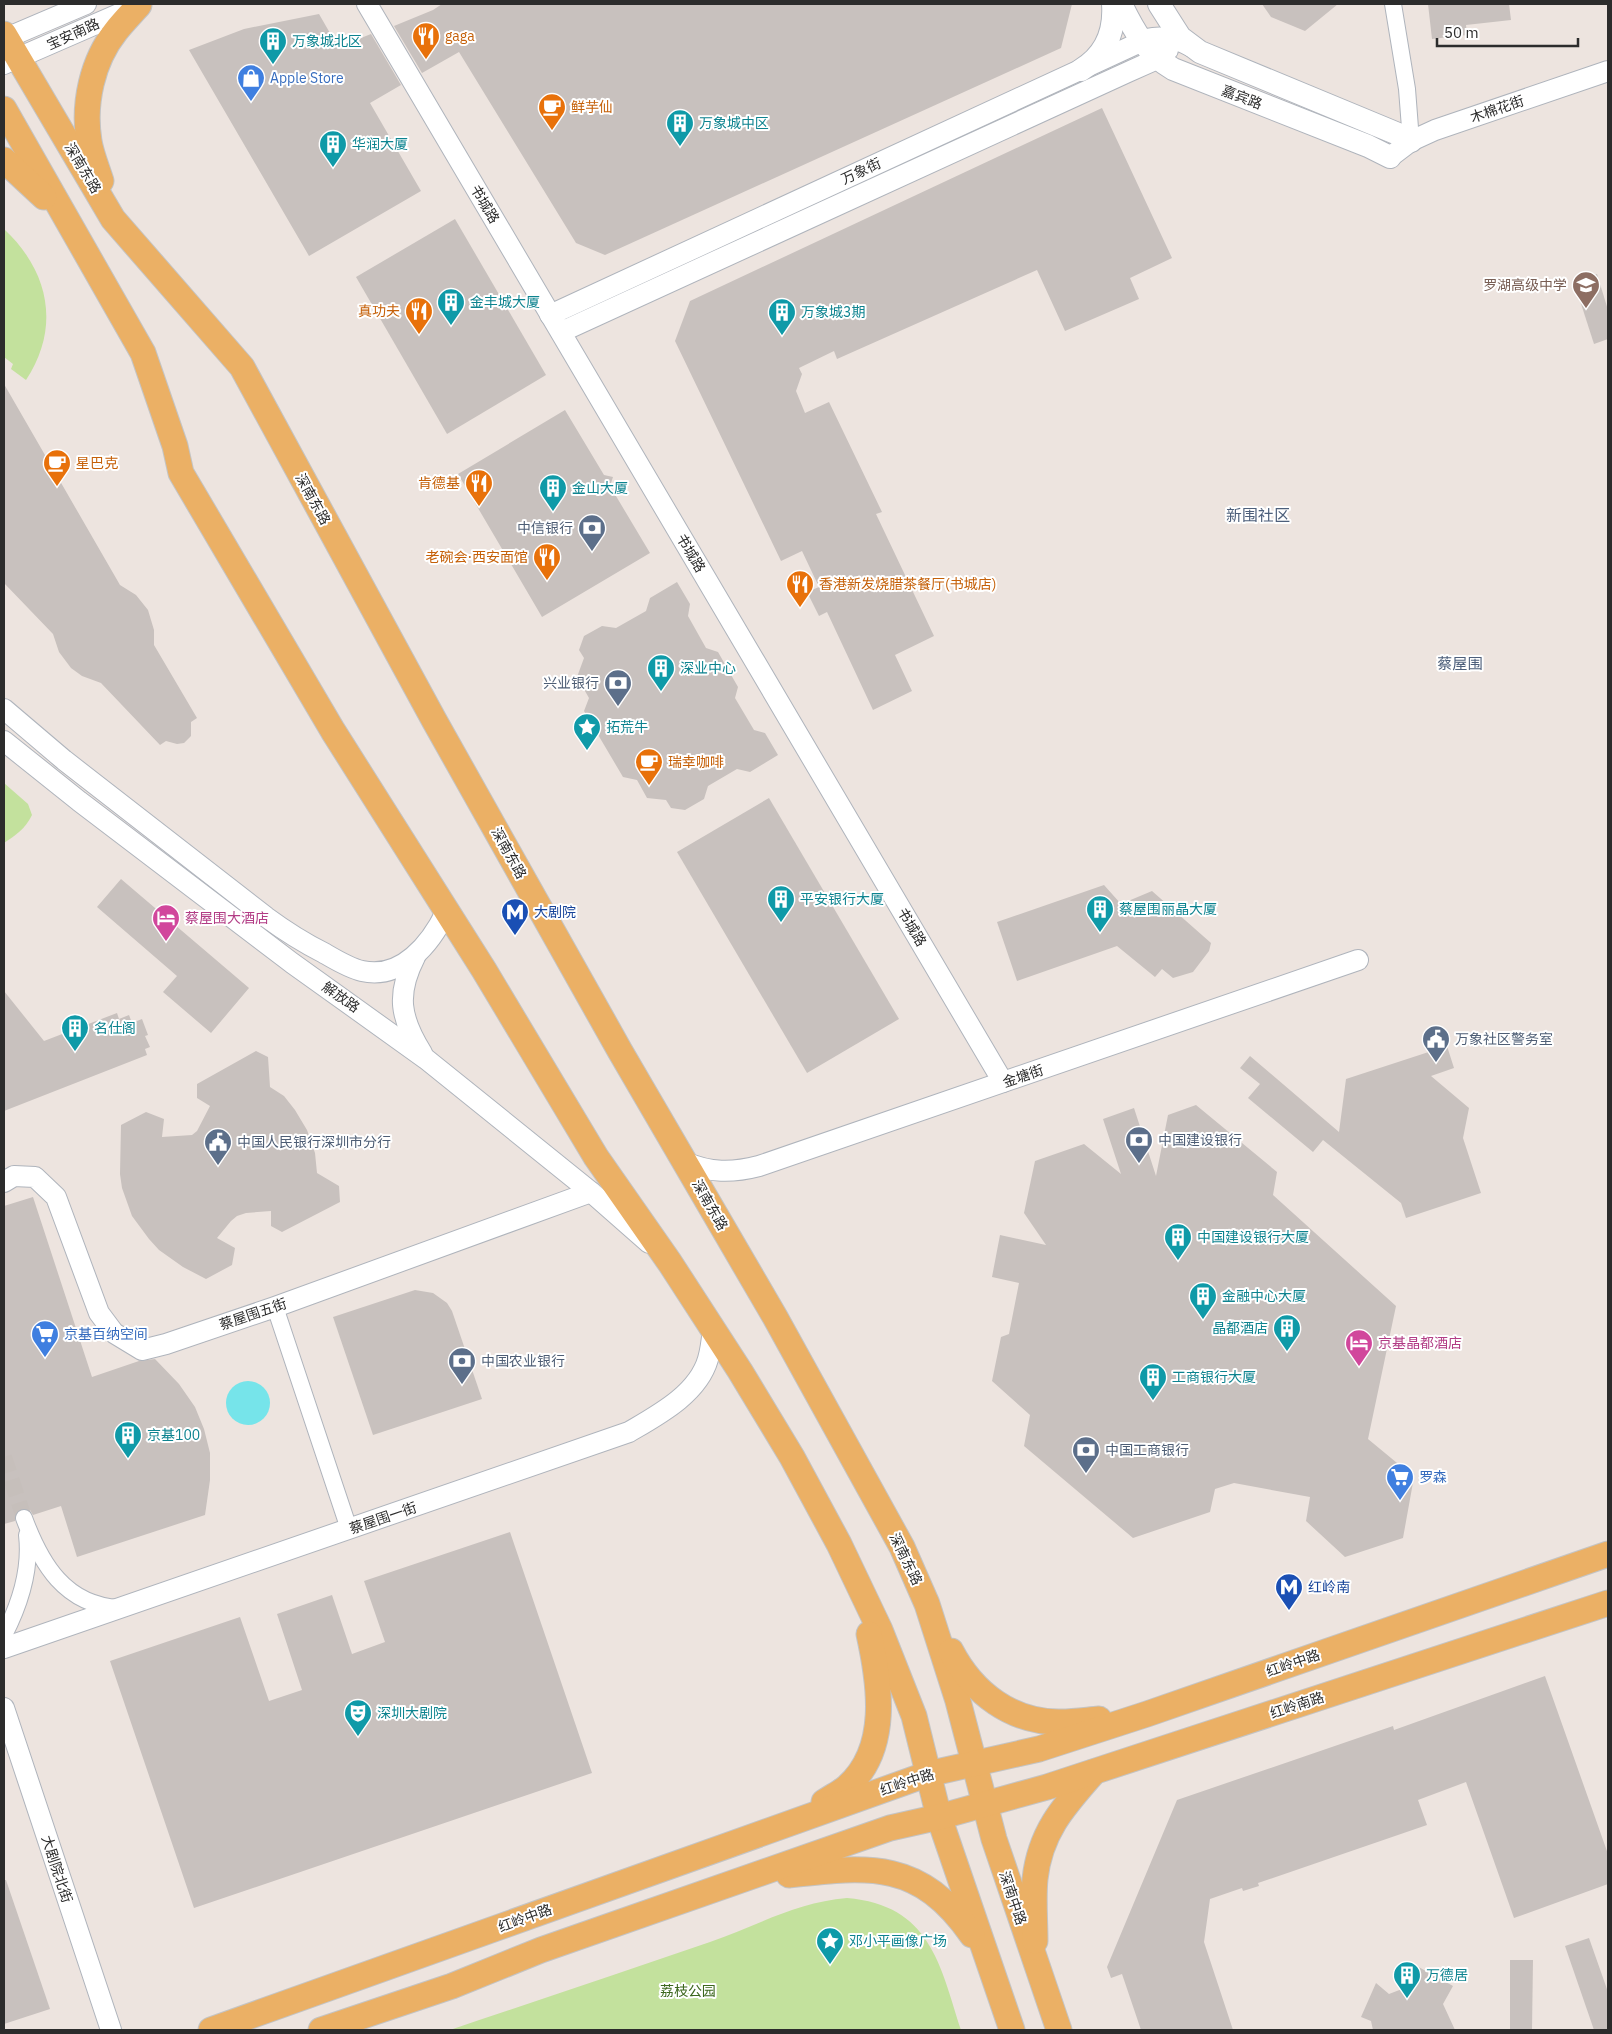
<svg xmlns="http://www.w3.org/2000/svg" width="1612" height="2034" font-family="'IBM Plex Sans','Noto Sans SC',sans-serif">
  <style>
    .green { fill: #c3e19d }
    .water { fill: #76e4ea }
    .building { fill: #c8c1be }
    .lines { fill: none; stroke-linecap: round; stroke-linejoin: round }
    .minor-tunnel { stroke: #c6bfbb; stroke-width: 16; stroke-dasharray: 16 8; stroke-linecap: butt }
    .minor-casing { stroke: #afb4bc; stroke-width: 18 }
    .tertiary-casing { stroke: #afb4bc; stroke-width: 22 }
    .secondary-casing { stroke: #afb4bc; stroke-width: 24 }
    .primary-casing { stroke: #c4c4c4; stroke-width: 27 }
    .minor { stroke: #fff; stroke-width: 16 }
    .tertiary { stroke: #fff; stroke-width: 20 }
    .secondary { stroke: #fff; stroke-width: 22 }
    .primary { stroke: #ebb065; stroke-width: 25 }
    .labels { text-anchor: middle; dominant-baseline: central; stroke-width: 4; stroke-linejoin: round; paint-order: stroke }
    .street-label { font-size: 14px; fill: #2c2c2c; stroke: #fff }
    .food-label { font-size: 14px; fill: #c56008; stroke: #fff; text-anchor: start }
    .culture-label { font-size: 14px; fill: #0d838f; stroke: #fff; text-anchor: start }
    .shop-label { font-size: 14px; fill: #366cbe; stroke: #fff; text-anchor: start }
    .education-label { font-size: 14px; fill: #785e54; stroke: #fff; text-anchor: end }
    .service-label { font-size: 14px; fill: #4e5e75; stroke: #fff; text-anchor: start }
    .transit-label { font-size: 14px; fill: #164399; stroke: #fff; text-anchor: start }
    .hotel-label { font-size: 14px; fill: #b23c85; stroke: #fff; text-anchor: start }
    .park-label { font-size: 14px; fill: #3c671e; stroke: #fff }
    .neighbourhood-label { font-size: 15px; fill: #4d5f7b; stroke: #fff }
    .quarter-label { font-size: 16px; fill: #4d5f7b; stroke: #fff }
  </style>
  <rect width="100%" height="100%" fill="#ede4df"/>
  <g class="green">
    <path d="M4,229C49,271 61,327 26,380L11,369L13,364L4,357Z"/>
    <path d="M4,783L28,804L32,815C25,829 16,835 4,843Z"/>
    <path d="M847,1898C930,1905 940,1964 961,2030H450C536,2001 623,1972 710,1942C756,1926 797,1902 847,1898Z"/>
  </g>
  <circle class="water" cx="248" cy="1403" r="22"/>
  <g class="building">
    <polygon points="442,4 1072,4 1061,48 605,255 576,243 459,52 422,73 394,26 433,10"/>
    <polygon points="1262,4 1338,4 1305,31 1271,17"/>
    <polygon points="1428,4 1509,4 1511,20 1466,25 1467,35 1432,39"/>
    <polygon points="319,14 338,47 371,34 401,85 370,103 421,191 309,256 189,50 244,29"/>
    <polygon points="1102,108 1172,258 1130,278 1139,299 1065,331 1037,270 837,359 834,351 799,368 802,374 796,391 805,413 829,402 882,512 876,514 934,636 895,655 912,691 873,710 827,612 819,616 807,592 819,587 802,551 781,561 675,341 690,301"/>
    <polygon points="455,219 546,375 447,434 356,277"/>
    <polygon points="1597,274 1608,310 1608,339 1594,344 1574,282"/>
    <polygon points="4,384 120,585 136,595 148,610 154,630 154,645 197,718 191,722 191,736 184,743 177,744 166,741 160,745 101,683 82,676 71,668 59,652 53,634 4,583"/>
    <polygon points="565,410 604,475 613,477 610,486 650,553 542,617 458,474"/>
    <polygon points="677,582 690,604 688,616 706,648 718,652 738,687 735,698 754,730 765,733 778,755 750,772 737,769 708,786 704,799 685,810 671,808 666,800 647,798 637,780 623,777 584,711 589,698 577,677 584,658 579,650 584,636 602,626 616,628 646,611 650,598"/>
    <polygon points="769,798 899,1019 807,1073 677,852"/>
    <polygon points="121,879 249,988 211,1033 163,992 177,976 97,907"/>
    <polygon points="1104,885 1121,904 1152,891 1211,943 1209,951 1193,972 1173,978 1162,969 1155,977 1117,946 1017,981 997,922"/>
    <polygon points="4,991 44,1041 117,1013 119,1019 129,1015 132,1023 142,1019 148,1035 145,1036 150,1047 145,1049 147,1055 4,1111"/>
    <polygon points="1447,1046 1454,1068 1431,1076 1469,1108 1463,1138 1481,1193 1406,1218 1401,1203 1323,1140 1313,1152 1248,1098 1260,1084 1240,1068 1250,1056 1339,1132 1346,1079"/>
    <polygon points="256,1051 268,1057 270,1087 284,1096 295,1110 307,1130 315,1153 317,1173 339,1186 340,1202 282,1232 271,1226 271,1211 246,1213 237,1216 231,1221 217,1238 235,1248 232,1265 206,1279 183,1267 159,1250 149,1239 132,1216 122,1188 120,1174 121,1125 146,1112 164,1119 162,1137 192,1135 197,1131 210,1106 197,1098 197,1084"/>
    <polygon points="1196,1105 1277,1172 1273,1195 1396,1306 1368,1439 1414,1477 1403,1538 1345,1557 1306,1521 1310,1497 1234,1483 1215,1489 1210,1512 1133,1538 1024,1446 1030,1415 992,1381 1001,1337 1009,1334 1019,1283 992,1277 1000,1235 1046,1245 1024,1213 1035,1161 1084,1144 1121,1174 1103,1119 1134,1108 1156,1176 1168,1115"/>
    <polygon points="33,1197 92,1377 139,1361 155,1359 179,1384 195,1407 204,1429 210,1453 210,1480 205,1515 77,1557 61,1506 33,1515 30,1510 21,1509 16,1512 15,1521 4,1524 4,1206"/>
    <polygon points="415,1290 433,1293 447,1303 452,1311 482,1399 373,1435 333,1317"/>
    <polygon points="510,1532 592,1773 194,1908 110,1661 240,1617 269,1701 302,1690 277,1614 332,1595 352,1654 385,1642 364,1581"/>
    <polygon points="1545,1676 1608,1854 1608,1884 1514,1918 1466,1782 1418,1800 1427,1825 1258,1883 1259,1886 1243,1891 1242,1888 1210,1899 1204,1942 1233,2030 1141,2030 1122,1974 1111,1978 1107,1967 1177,1800 1393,1726 1394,1730"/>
    <polygon points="4,1880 6,1880 50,2009 4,2024"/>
    <polygon points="1589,1938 1608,1992 1608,2030 1594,2030 1565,1946"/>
    <polygon points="1510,1960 1533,1960 1532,2030 1510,2030"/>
    <polygon points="1415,1965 1453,1986 1443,2004 1455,2030 1373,2030 1371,2021 1361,2017 1376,1983 1389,1994 1402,1989"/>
  </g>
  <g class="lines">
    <polyline class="minor-tunnel" points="4,1457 24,1518"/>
    <g class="minor-casing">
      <g id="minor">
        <polyline points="1393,4 1407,89 1411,141"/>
        <polyline points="275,1307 349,1529"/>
        <path d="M24,1518C41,1564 65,1605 119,1608"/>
        <path d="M4,1635C20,1604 31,1569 27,1535"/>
      </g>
    </g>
    <g class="tertiary-casing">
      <g id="tertiary">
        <polyline points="367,4 1003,1082"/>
        <polyline points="4,39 86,4"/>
        <polyline points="4,64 135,7"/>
        <polyline points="1390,157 1411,141 1435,130 1608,71"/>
        <path d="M550,315L1147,39C1163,35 1178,39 1192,47"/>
        <polyline points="561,332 1128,72 1157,59 1168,50"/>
        <path d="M4,709L64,760L266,917C285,931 304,943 324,953C336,960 349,968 362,971C402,980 431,943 446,912"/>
        <polyline points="4,741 79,801 292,963 426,1059 591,1192 649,1243"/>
        <path d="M415,957C396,994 400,1018 422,1053"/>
        <path d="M685,1162C710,1173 732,1173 759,1166L1358,960"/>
        <polyline points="4,1182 14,1176 35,1177 56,1197 99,1313 114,1333 142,1350 166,1344 275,1307 591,1192"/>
        <path d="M4,1648L629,1432C658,1415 698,1394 708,1359C711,1349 712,1338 713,1328"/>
        <polyline points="4,1708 111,2030"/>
      </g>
    </g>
    <g class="secondary-casing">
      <g id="secondary">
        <path d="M1121,4C1134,31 1146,53 1173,69L1368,146L1390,157"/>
        <polyline points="1159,4 1180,37 1200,52 1398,134 1411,141"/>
        <path d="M1081,70C1106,55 1115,32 1113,4"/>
      </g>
    </g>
    <g class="primary-casing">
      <g id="primary">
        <polyline points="4,34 113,219 242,367 434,720 620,1051 775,1317 902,1547 927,1604 958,1701 994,1839 1059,2030"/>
        <polyline points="4,109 143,353 175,446 181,473 333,731 484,970 596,1157 670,1263 740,1371 792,1457 839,1544 880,1630 914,1716 939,1817 1012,2030"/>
        <polyline points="4,160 44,197"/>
        <path d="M101,181C97,168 91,154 89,141C83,104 92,61 116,31C123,22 131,14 139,5"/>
        <path d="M951,1651C973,1693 1012,1723 1061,1722C1074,1722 1087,1720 1099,1719"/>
        <path d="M824,1802C831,1797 840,1793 847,1787C890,1749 880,1684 869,1634"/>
        <path d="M789,1875C870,1866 920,1860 972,1935"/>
        <path d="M1035,1941C1035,1921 1033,1899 1035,1879C1040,1832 1064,1806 1094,1772"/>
        <polyline points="211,2030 928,1774 1039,1749 1147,1714 1608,1554"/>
        <polyline points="321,2030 452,1986 541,1950 890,1828 939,1817 1047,1787 1608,1603"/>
      </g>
    </g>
    <use href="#minor" class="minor"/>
    <use href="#tertiary" class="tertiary"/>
    <use href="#secondary" class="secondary"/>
    <use href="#primary" class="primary"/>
  </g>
  <defs>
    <g id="restaurant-pin" transform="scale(1.4375)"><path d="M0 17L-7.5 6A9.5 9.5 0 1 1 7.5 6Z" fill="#e8710a" stroke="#fff"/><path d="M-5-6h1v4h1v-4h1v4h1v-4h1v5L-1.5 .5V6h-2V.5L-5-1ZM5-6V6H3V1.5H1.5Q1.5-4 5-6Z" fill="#fff"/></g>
    <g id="building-pin" transform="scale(1.4375)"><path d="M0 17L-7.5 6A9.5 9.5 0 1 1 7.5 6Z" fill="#0f9aa8" stroke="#fff"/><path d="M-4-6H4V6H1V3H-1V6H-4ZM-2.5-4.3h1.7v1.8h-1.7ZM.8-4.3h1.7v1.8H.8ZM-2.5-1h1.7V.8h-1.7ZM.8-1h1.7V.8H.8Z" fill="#fff"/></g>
    <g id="shop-pin" transform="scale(1.4375)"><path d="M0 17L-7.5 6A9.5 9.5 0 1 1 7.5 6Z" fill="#3f7fe0" stroke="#fff"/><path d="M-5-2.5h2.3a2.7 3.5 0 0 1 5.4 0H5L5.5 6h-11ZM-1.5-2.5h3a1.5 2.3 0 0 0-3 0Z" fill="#fff"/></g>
    <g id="cafe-pin" transform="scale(1.4375)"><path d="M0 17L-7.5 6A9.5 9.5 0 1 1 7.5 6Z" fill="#e8710a" stroke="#fff"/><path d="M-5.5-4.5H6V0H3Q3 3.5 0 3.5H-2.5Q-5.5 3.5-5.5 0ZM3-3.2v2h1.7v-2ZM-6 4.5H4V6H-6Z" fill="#fff"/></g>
    <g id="school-pin" transform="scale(1.4375)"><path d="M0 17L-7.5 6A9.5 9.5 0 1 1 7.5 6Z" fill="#8d6e63" stroke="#fff"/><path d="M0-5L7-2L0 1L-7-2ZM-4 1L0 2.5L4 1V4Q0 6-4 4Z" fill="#fff"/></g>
    <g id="bank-pin" transform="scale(1.4375)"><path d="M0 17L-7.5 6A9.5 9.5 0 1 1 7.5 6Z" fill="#5c6f8a" stroke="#fff"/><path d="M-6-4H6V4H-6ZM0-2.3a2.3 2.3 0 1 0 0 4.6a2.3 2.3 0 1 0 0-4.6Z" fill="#fff"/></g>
    <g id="sight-pin" transform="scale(1.4375)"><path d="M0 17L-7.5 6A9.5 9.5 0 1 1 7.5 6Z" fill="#0f9aa8" stroke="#fff"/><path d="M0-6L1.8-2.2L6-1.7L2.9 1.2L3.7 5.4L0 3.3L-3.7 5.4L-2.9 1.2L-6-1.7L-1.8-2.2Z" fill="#fff"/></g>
    <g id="metro-pin" transform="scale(1.4375)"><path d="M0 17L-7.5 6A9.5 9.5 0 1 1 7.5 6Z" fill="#1a4fb4" stroke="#fff"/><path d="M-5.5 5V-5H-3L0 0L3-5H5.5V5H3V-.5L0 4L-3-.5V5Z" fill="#fff"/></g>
    <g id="hotel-pin" transform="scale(1.4375)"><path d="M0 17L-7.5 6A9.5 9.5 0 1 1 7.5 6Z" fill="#d1479c" stroke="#fff"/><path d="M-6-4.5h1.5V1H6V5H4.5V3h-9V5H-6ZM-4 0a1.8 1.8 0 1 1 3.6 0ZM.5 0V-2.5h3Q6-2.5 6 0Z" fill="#fff"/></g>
    <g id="civic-pin" transform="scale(1.4375)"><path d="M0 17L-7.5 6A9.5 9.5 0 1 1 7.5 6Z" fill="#5c6f8a" stroke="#fff"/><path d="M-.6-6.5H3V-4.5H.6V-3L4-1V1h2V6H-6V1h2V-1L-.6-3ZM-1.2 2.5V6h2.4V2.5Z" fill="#fff"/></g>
    <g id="supermarket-pin" transform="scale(1.4375)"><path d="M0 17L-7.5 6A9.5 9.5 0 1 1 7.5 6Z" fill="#3f7fe0" stroke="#fff"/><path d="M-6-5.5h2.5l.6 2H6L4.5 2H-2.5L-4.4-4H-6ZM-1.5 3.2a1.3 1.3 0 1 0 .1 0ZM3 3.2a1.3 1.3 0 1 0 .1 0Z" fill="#fff"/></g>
    <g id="theatre-pin" transform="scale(1.4375)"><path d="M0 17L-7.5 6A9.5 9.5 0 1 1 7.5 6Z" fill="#0f9aa8" stroke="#fff"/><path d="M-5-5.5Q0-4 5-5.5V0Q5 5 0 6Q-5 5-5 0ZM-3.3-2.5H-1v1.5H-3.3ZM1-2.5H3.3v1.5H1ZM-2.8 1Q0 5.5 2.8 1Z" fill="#fff"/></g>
  </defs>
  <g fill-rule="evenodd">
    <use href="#restaurant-pin" x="426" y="36"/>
    <use href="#building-pin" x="273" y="41"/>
    <use href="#shop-pin" x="251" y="78"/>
    <use href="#cafe-pin" x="552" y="107"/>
    <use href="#building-pin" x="680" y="123"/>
    <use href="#building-pin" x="333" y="144"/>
    <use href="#school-pin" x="1586" y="285"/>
    <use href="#building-pin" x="451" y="302"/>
    <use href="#restaurant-pin" x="419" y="311"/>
    <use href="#building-pin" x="782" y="312"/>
    <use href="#cafe-pin" x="57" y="463"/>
    <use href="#restaurant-pin" x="479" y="483"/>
    <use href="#building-pin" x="553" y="488"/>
    <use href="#bank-pin" x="592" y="528"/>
    <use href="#restaurant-pin" x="547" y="557"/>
    <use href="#restaurant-pin" x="800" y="584"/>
    <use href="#building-pin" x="661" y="668"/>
    <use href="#bank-pin" x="618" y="683"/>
    <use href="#sight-pin" x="587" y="727"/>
    <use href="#cafe-pin" x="649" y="762"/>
    <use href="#building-pin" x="781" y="899"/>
    <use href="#building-pin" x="1100" y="909"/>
    <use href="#metro-pin" x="515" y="912"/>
    <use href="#hotel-pin" x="166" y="918"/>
    <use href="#building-pin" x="75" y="1028"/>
    <use href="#civic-pin" x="1436" y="1039"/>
    <use href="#bank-pin" x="1139" y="1140"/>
    <use href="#civic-pin" x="218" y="1142"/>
    <use href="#building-pin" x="1178" y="1237"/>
    <use href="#building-pin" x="1203" y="1296"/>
    <use href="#building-pin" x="1287" y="1328"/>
    <use href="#supermarket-pin" x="45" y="1334"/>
    <use href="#hotel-pin" x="1359" y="1343"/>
    <use href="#bank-pin" x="462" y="1361"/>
    <use href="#building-pin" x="1153" y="1377"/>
    <use href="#building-pin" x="128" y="1435"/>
    <use href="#bank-pin" x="1086" y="1450"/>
    <use href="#supermarket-pin" x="1400" y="1477"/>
    <use href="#metro-pin" x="1289" y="1587"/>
    <use href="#theatre-pin" x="358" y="1713"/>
    <use href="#sight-pin" x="830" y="1941"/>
    <use href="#building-pin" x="1407" y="1975"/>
  </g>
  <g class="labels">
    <g class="street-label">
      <text transform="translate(73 34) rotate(-24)">宝安南路</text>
      <text transform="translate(1242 97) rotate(21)">嘉宾路</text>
      <text transform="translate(1497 109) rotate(-19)">木棉花街</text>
      <text transform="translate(83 168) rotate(59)">深南东路</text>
      <text transform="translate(861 171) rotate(-25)">万象街</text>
      <text transform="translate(485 204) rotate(59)">书城路</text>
      <text transform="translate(313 499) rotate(61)">深南东路</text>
      <text transform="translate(691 553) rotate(59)">书城路</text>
      <text transform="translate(509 853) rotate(61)">深南东路</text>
      <text transform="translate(912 927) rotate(59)">书城路</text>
      <text transform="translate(341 997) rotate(35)">解放路</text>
      <text transform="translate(1023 1076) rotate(-19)">金塘街</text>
      <text transform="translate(710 1205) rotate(60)">深南东路</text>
      <text transform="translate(253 1314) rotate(-19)">蔡屋围五街</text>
      <text transform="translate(383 1518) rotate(-19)">蔡屋围一街</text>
      <text transform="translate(906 1559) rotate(64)">深南东路</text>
      <text transform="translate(1293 1663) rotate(-19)">红岭中路</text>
      <text transform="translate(1297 1705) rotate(-18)">红岭南路</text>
      <text transform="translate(907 1782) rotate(-18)">红岭中路</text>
      <text transform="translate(57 1869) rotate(72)">大剧院北街</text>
      <text transform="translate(1013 1898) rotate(71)">深南中路</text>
      <text transform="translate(525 1918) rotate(-20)">红岭中路</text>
    </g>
    <g class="food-label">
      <text x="445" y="36">gaga</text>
      <text x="571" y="107">鲜芋仙</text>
      <text x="400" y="311" text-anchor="end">真功夫</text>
      <text x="76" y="463">星巴克</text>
      <text x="460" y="483" text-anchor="end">肯德基</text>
      <text x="528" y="557" text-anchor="end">老碗会·西安面馆</text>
      <text x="819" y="584">香港新发烧腊茶餐厅(书城店)</text>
      <text x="668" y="762">瑞幸咖啡</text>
    </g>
    <g class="culture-label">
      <text x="292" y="41">万象城北区</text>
      <text x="699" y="123">万象城中区</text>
      <text x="352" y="144">华润大厦</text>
      <text x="470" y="302">金丰城大厦</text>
      <text x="801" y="312">万象城3期</text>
      <text x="572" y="488">金山大厦</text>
      <text x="680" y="668">深业中心</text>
      <text x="606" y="727">拓荒牛</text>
      <text x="800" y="899">平安银行大厦</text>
      <text x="1119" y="909">蔡屋围丽晶大厦</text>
      <text x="94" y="1028">名仕阁</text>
      <text x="1197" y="1237">中国建设银行大厦</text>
      <text x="1222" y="1296">金融中心大厦</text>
      <text x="1268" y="1328" text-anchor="end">晶都酒店</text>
      <text x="1172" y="1377">工商银行大厦</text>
      <text x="147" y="1435">京基100</text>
      <text x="377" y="1713">深圳大剧院</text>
      <text x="849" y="1941">邓小平画像广场</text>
      <text x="1426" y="1975">万德居</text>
    </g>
    <g class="shop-label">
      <text x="270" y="78">Apple Store</text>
      <text x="64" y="1334">京基百纳空间</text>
      <text x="1419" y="1477">罗森</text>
    </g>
    <g class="education-label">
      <text x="1567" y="285">罗湖高级中学</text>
    </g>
    <g class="service-label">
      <text x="573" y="528" text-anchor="end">中信银行</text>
      <text x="599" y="683" text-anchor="end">兴业银行</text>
      <text x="1455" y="1039">万象社区警务室</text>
      <text x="1158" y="1140">中国建设银行</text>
      <text x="237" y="1142">中国人民银行深圳市分行</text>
      <text x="481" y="1361">中国农业银行</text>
      <text x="1105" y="1450">中国工商银行</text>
    </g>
    <g class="transit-label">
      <text x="534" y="912">大剧院</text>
      <text x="1308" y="1587">红岭南</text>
    </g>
    <g class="hotel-label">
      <text x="185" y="918">蔡屋围大酒店</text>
      <text x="1378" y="1343">京基晶都酒店</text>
    </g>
    <g class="park-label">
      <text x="688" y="1991">荔枝公园</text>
    </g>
    <g class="neighbourhood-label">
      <text x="1460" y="663">蔡屋围</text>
    </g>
    <g class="quarter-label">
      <text x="1258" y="515">新围社区</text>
    </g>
  </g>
  <rect width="1612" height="2034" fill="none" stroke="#2c2c2c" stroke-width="10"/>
  <path d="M1437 38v8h141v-8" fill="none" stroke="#2c2c2c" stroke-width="2.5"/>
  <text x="1444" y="38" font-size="15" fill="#2c2c2c" stroke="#ffffff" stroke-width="4" paint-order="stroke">50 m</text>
</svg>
